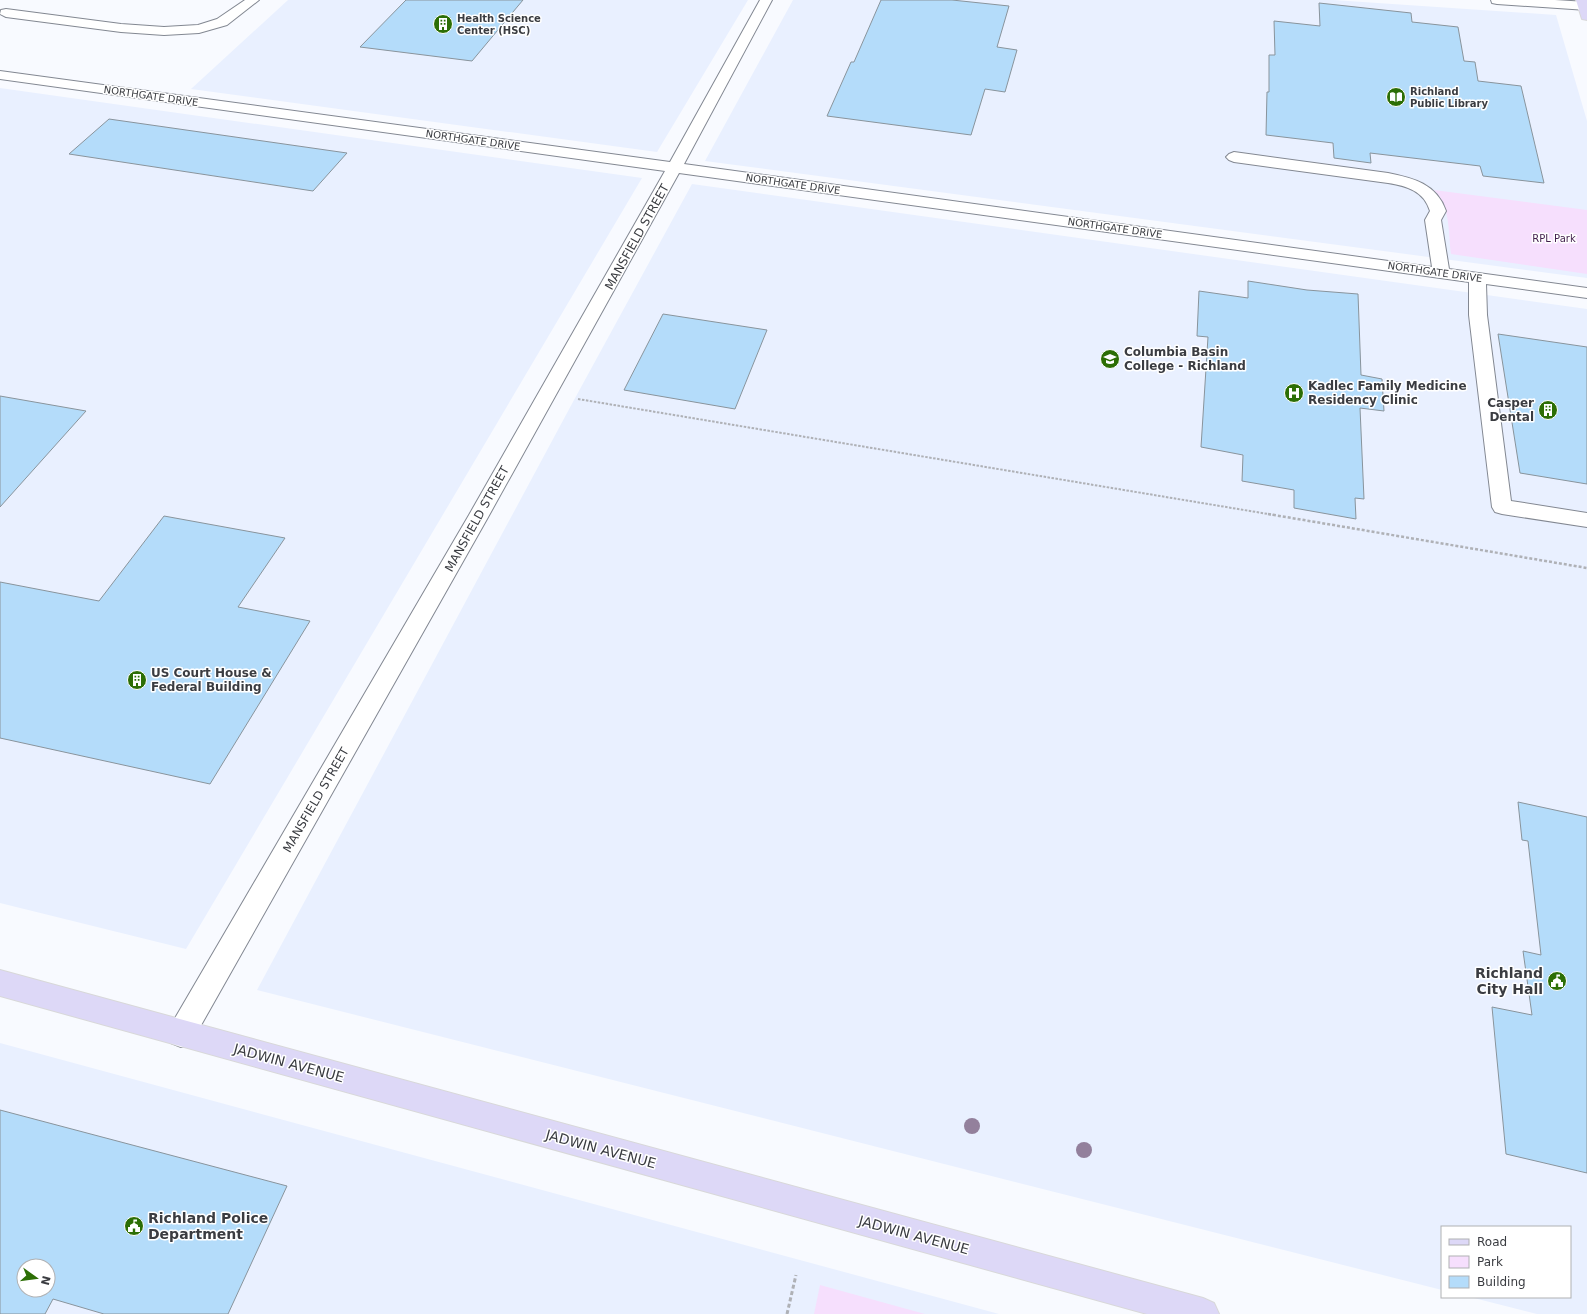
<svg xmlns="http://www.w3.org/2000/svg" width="1587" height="1314" font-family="'DejaVu Sans',sans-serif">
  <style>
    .built { fill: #e9f0ff; fill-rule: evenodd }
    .green { fill: #f6dffd }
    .building { fill: #b4dcfa; stroke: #89949c; fill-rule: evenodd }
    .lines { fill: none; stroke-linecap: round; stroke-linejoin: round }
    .minor-casing { stroke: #838892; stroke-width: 2 }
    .major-casing { stroke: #d8d8d9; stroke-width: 2 }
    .path-far2 { stroke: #afb1b6; stroke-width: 2; stroke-dasharray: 2.5 1.5; stroke-linecap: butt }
    .path-far1 { stroke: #afb1b6; stroke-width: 2.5; stroke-dasharray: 3 2; stroke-linecap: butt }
    .path { stroke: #afb1b6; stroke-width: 3; stroke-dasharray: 4 2.5; stroke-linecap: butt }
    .minor { fill: #fff; fill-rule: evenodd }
    .major { fill: #ddd8f7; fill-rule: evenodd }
    .tree { fill: #93809c }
    .labels { text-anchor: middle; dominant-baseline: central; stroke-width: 3; stroke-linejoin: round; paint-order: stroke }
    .far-poi-label { font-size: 10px; font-weight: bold; fill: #3a3c41; stroke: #fff; text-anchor: start }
    .far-street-label { font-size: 10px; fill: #3a3c41; stroke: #fff }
    .far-park-label { font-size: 10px; fill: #401d4b; stroke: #fff }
    .street-label { font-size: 12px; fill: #3a3c41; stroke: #fff }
    .poi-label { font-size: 12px; font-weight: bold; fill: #3a3c41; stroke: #fff; text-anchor: start }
    .near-poi-label { font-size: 14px; font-weight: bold; fill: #3a3c41; stroke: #fff; text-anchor: end }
    .near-street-label { font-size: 14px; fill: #3a3c41; stroke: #fff }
  </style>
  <rect width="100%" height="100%" fill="#f8faff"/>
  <g class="built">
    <polygon points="288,0 748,0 657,152 191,89"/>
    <polygon points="793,0 1333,0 1556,15 1587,121 1587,278 705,161"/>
    <polygon points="0,88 642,178 186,949 0,903"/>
    <polygon points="692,184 1587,309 1587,1314 1537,1314 1470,1297 1570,1297 1570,1227 1442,1227 1442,1290 257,990 574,400"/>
    <path d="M0,1043L999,1314H0ZM24,1266H48V1290H24Z"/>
  </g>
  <g class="green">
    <path d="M1434,190L1587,210V274L1451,254C1448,231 1451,208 1434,190Z"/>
    <polygon points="820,1285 925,1314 814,1314"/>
  </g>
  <g class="building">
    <polygon points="406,0 523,0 472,61 360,47"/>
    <polygon points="881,0 952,0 1009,6 997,47 1017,50 1005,92 985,89 971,135 827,116 851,62 854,62"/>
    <polygon points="1319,3 1411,13 1412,22 1458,27 1464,61 1475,62 1478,81 1521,86 1544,183 1483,176 1480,166 1370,153 1371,163 1334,158 1333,143 1266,135 1267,92 1269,92 1269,55 1275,55 1274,21 1320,26"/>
    <polygon points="109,119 347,153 313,191 69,154"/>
    <polygon points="1248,281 1307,290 1358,294 1361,375 1382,379 1384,411 1360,408 1364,499 1355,498 1356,519 1294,508 1294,490 1242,481 1243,455 1201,447 1208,337 1197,336 1199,291 1248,298"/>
    <polygon points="663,314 767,330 735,409 624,390"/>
    <polygon points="1498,334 1587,347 1587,484 1520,473"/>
    <polygon points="0,396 86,411 0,507"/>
    <polygon points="164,516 285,538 238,607 310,621 210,784 0,738 0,582 99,601"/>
    <polygon points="1518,802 1587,817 1587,1173 1506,1154 1492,1007 1532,1015 1523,951 1541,955 1528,841 1522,840"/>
    <path d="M0,1110L287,1186L228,1314H104L53,1299L45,1314H0ZM24,1266H48V1290H24Z"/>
  </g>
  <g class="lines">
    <g class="minor-casing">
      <g id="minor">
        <polygon points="245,0 259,0 227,25 199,33 164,35 121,32 6,17 0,14 1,10 6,9 121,24 164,27 198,25 217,19"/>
        <path d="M760,0H772L684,164L1432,267L1425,220L1430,211C1424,191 1407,186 1388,183L1234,162L1229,160L1226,157L1229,154L1234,152L1388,173C1413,178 1437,184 1446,211L1441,220L1449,269L1587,288V298L1486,284L1487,315L1511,501L1587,513V527L1502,514L1495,512L1492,507L1469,315V282L679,173L487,519L191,1043L181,1047L171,1043L167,1034L171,1025L469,515L665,171L0,79V71L670,162Z"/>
        <polygon points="1491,0 1555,0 1587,2 1587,10 1497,4 1492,3"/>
      </g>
    </g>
    <g class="major-casing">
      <g id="major">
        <polygon points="1576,0 1587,0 1587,20 1582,19"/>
        <polygon points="0,970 1203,1298 1214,1303 1219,1314 1147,1314 0,996"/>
      </g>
    </g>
    <polyline class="path-far2" points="578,399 1274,515"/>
    <polyline class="path-far1" points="1268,514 1587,568"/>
    <polyline class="path" points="787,1314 796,1275"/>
    <use href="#minor" class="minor"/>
    <use href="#major" class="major"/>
  </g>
  <g class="tree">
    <circle cx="972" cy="1126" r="8"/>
    <circle cx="1084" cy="1150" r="8"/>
  </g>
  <defs>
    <g id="building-disc" transform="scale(1)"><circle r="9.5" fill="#2c6e05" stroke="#fff"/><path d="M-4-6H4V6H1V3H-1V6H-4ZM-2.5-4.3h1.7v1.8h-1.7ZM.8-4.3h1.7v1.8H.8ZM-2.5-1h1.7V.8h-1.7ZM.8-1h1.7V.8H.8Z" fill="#fff"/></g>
    <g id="library-disc" transform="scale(1)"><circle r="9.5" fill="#2c6e05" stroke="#fff"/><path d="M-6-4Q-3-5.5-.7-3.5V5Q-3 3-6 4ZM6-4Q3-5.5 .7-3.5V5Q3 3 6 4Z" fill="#fff"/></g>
    <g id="university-disc" transform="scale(1)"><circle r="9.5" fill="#2c6e05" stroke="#fff"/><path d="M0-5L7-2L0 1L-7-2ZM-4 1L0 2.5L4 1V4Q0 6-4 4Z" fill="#fff"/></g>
    <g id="hospital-disc" transform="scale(1)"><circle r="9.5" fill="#2c6e05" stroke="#fff"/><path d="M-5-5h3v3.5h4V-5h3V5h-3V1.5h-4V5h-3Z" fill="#fff"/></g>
    <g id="civic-disc" transform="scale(1)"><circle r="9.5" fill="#2c6e05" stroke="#fff"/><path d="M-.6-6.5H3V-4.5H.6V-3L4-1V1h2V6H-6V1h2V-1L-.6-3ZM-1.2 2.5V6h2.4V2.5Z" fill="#fff"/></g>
  </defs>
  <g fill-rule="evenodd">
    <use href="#building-disc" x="443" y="24"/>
    <use href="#library-disc" x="1396" y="97"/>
    <use href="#university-disc" x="1110" y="359"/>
    <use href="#hospital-disc" x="1294" y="393"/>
    <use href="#building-disc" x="1548" y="410"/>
    <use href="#building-disc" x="137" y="680"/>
    <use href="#civic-disc" x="1557" y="981"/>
    <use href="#civic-disc" x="134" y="1226"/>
  </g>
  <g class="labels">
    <g class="far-poi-label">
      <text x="457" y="18">Health Science<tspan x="457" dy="12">Center (HSC)</tspan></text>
      <text x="1410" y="91">Richland<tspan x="1410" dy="12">Public Library</tspan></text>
    </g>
    <g class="far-street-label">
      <text transform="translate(151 96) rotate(8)">NORTHGATE DRIVE</text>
      <text transform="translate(473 140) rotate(8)">NORTHGATE DRIVE</text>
      <text transform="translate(793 184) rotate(8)">NORTHGATE DRIVE</text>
      <text transform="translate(1115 228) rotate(8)">NORTHGATE DRIVE</text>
      <text transform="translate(1435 272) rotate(8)">NORTHGATE DRIVE</text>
    </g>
    <g class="far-park-label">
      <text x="1554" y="238">RPL Park</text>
    </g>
    <g class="street-label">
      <text transform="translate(637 237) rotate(-61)">MANSFIELD STREET</text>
      <text transform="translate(477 519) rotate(-61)">MANSFIELD STREET</text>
      <text transform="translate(316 800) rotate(-60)">MANSFIELD STREET</text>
    </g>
    <g class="poi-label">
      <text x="1124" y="352">Columbia Basin<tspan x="1124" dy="14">College - Richland</tspan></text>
      <text x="1308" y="386">Kadlec Family Medicine<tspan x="1308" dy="14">Residency Clinic</tspan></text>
      <text x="1534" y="403" text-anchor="end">Casper<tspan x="1534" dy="14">Dental</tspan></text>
      <text x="151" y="673">US Court House &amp;<tspan x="151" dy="14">Federal Building</tspan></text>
    </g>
    <g class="near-poi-label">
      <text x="1543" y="973">Richland<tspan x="1543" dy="16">City Hall</tspan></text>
      <text x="148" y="1218" text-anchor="start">Richland Police<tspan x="148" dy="16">Department</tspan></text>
    </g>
    <g class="near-street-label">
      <text transform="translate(289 1063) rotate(15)">JADWIN AVENUE</text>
      <text transform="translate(601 1149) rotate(15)">JADWIN AVENUE</text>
      <text transform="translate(914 1235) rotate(15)">JADWIN AVENUE</text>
    </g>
  </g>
  <rect x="1441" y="1226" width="130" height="72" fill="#ffffff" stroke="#b0b1b3"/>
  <rect x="1449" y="1239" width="20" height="6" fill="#ddd8f7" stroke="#b0b1b3"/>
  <text x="1477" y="1246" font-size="12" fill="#3a3c41">Road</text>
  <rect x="1449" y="1256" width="20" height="12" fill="#f6dffd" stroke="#b0b1b3"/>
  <text x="1477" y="1266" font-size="12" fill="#3a3c41">Park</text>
  <rect x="1449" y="1276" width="20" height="12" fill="#b4dcfa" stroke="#b0b1b3"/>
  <text x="1477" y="1286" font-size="12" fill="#3a3c41">Building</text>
  <g transform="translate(36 1278) rotate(104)"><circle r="19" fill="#ffffff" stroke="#b0b1b3"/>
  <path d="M0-3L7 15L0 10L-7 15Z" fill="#2c6e05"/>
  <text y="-6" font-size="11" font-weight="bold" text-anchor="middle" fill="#3a3c41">N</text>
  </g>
</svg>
